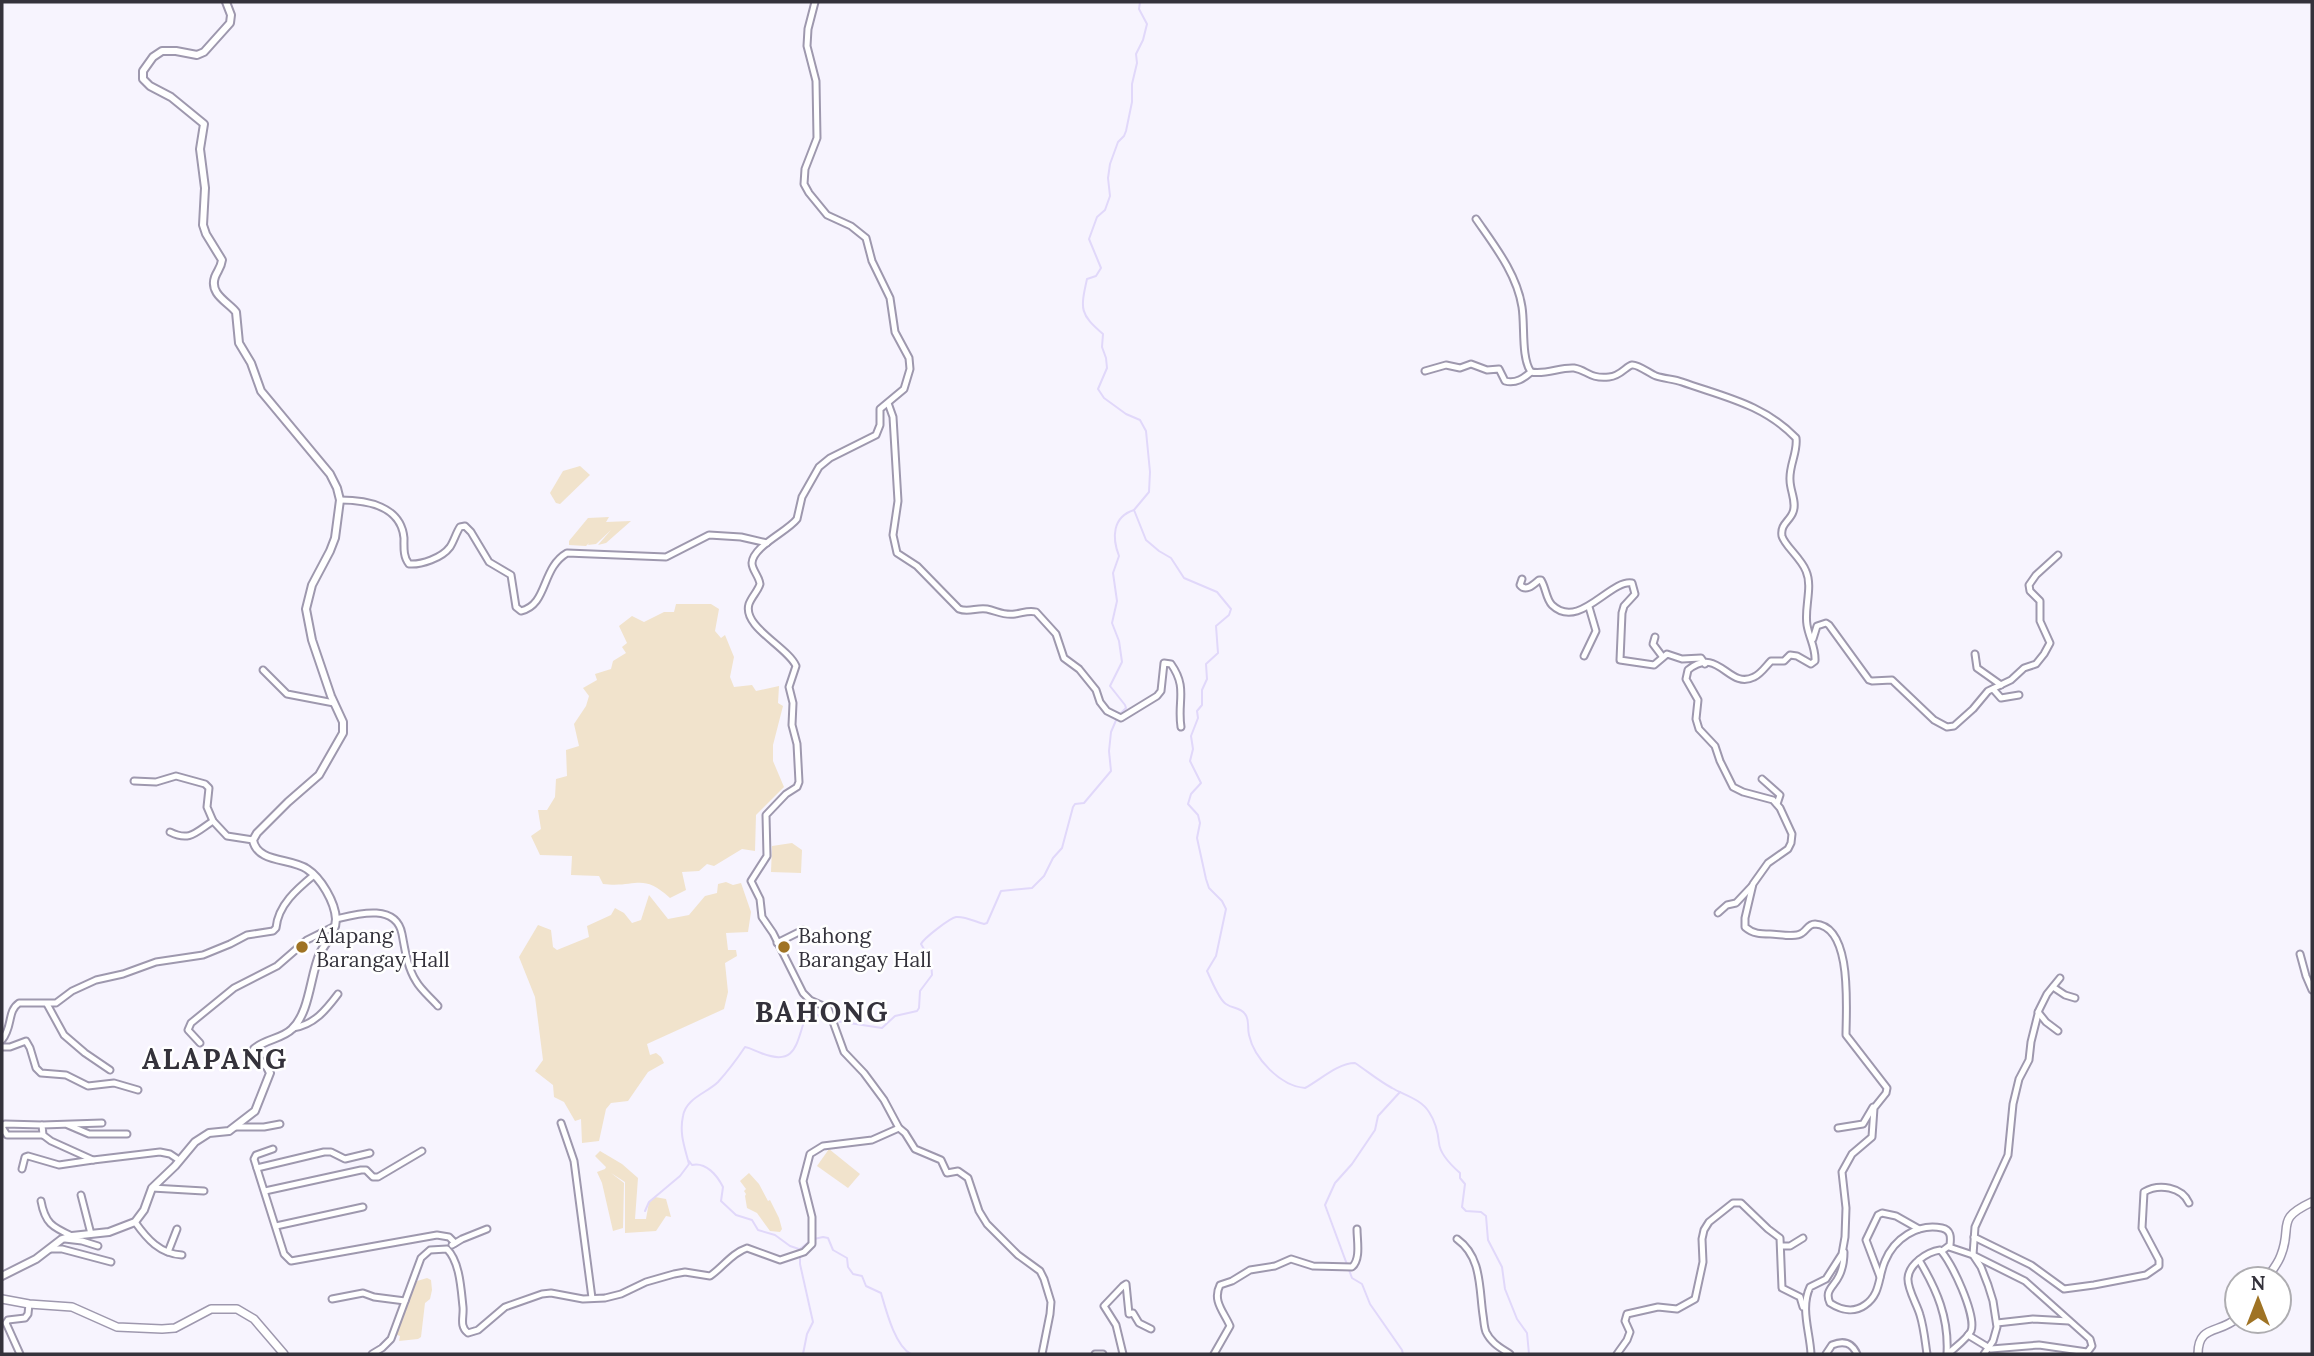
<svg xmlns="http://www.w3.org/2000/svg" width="2314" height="1356" font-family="Lora,serif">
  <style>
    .green { fill: #f1e3cc }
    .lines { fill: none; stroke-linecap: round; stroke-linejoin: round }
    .stream { stroke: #e1d8fa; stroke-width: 2 }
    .minor-casing { stroke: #9e98ae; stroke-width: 9 }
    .major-casing { stroke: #9e98ae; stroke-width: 10 }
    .highway-casing { stroke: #9e98ae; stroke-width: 10 }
    .minor { stroke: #fff; stroke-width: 5 }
    .major { stroke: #fff; stroke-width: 6 }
    .highway { stroke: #fff; stroke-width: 7 }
    .poi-dot { fill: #9f7324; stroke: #fff; stroke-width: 2.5 }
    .labels { text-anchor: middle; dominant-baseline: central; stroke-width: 5; stroke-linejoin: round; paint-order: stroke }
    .poi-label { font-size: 21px; fill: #34323b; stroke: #fff; text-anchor: start }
    .district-label { font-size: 28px; font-weight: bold; letter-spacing: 2px; fill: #34323b; stroke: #fff }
  </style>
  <rect width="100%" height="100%" fill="#f7f4fe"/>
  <g class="green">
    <polygon points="580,466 590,475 560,504 556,503 550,493 563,471"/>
    <polygon points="609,517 606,522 631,521 606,543 598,545 611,530 596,544 588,545 589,543 586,546 569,545 569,541 588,518"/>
    <path d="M676,604H711L719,609L715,631L721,638L725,635L734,657L730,677L734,687L752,685L756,691L779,686L778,703L783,706L773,745V761L784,787L756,815L755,851L742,849L714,866L707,864L699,871L682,872L686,890L670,898C642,872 637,888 603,884L599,876L571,875L572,856L540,855L531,836L541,829L538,810H547L555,797L556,779L567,776L566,750L579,746L574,724L586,706L589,696L583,688L597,680L595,674L611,669L613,661L626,653L622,647L627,643L619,626L632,616L644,622L664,612H674Z"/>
    <polygon points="792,843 802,850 801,873 771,872 772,846"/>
    <polygon points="726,882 733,885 741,883 751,912 748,932 726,933 728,950 736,950 737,956 725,963 728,992 724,1009 647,1044 650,1055 656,1053 661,1057 664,1063 648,1072 628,1101 611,1103 606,1109 599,1141 582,1143 581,1119 575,1121 564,1102 554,1097 553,1085 535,1071 543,1060 535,997 519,957 538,925 551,930 553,947 557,950 589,937 587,926 611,915 615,908 624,913 632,923 641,920 649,895 668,919 689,915 705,896 717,893 718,884"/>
    <polygon points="829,1149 860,1174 848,1188 817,1166"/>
    <polygon points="600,1151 622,1164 638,1178 635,1219 646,1219 649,1202 655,1197 666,1199 671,1217 666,1216 656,1231 625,1233 625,1182 611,1173 624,1183 623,1228 613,1231 602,1183 597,1172 605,1169 606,1167 595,1156"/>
    <polygon points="749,1173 759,1184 768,1201 770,1200 779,1218 782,1229 780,1232 770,1231 757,1213 747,1208 745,1196 746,1194 744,1191 746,1189 740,1181"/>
    <polygon points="427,1278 431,1280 432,1290 430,1299 425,1303 421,1337 418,1339 399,1341 400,1336 395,1334 402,1314 417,1281"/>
  </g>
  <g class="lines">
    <g class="stream">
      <path d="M1140,2L1139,9L1147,24L1143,40L1136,54L1137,63L1132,84V102L1126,131L1124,136L1118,142L1110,164L1108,178L1110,196L1105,210L1097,217L1089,239L1101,268L1096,276L1087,279C1080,310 1080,314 1103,334L1102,347L1106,358L1107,368L1098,389L1104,398L1126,414L1140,420L1146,431L1150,472L1149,492L1134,510L1146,540L1159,551L1171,558L1184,578L1217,592L1231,609L1229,615L1216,626L1218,653L1206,664L1207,679L1202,690V705L1197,711L1198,718L1191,736L1193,749L1190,761L1201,783L1191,794L1188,804L1198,815L1200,823L1197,838L1206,879L1209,888L1222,901L1226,909L1216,956L1207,971C1211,979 1219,1000 1226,1004C1233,1009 1240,1007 1245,1014C1250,1020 1247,1027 1249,1035C1254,1058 1280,1086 1305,1088C1320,1080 1338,1063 1355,1063C1367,1071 1379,1081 1392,1088C1404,1095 1421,1099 1429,1112C1435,1121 1438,1132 1439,1143C1440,1155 1452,1166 1460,1173V1178L1465,1184L1462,1207L1466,1211L1481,1212L1486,1216L1488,1240L1502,1267L1505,1289L1517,1319L1527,1333L1529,1354"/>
      <path d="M1120,714L1126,708L1125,705L1110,686L1122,662L1119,641L1112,623L1117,601L1113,573L1119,556C1112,538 1112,517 1134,510"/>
      <path d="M836,1021L882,1028L895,1016L917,1011L919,1008L920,991L932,975L931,961L921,944C924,938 950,918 956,917C965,916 976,922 984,924L987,923L1001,891L1032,888L1044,876L1053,858L1062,848L1073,807L1075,804L1084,803L1111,771L1109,751L1111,732L1117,718"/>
      <polyline points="1400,1092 1378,1116 1375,1130 1352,1164 1335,1183 1325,1205 1352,1278 1362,1284 1370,1304 1402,1350 1403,1354"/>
      <path d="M689,1161L692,1165C706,1162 717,1175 723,1187L721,1201L736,1215L752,1220L758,1230L775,1235L790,1246L799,1249"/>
      <path d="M645,1211L649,1202L680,1176L689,1164C685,1148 679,1134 683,1116C686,1098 707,1093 718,1082C728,1071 737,1059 745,1047C751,1048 755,1051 761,1053C796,1067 796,1044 805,1019L818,1015L830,1021"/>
      <path d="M814,1239L823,1237L828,1238L833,1250L847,1258L848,1267L853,1274L862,1276L866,1286L881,1293C886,1310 895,1346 911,1354"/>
      <polyline points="800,1249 810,1241"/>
      <polyline points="800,1255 800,1264 813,1322 807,1334 803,1354"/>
    </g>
    <g class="minor-casing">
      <g id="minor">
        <path d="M815,2L808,29L807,46L816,81L817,138L805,169L804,184L809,193L827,215L851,226L866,238L872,261L890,298L895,332L909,358L910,369L904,389L880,409V425L876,435L830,458L819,467L802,497L797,519C787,532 753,546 752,563C752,570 759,576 760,584C758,591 752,596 749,604C742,627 788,647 796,666L789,687L793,703L792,725L797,744L799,782L797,787L786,794L766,815L767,856L751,881L760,899L762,917L773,933L803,993L810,1000L828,1008L844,1052L864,1073L884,1100L899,1128L905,1133L915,1149L941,1160L947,1173L958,1171L968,1178L979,1211L987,1224L1018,1255L1040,1271L1044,1279L1051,1302L1050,1314L1042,1354"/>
        <path d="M1476,219C1494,245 1517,274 1522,307C1525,325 1521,358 1531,372C1546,375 1560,367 1574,368C1587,370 1589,379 1609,377C1621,376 1626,366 1632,365C1638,364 1650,374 1656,376C1665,379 1674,379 1682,382C1724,397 1763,404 1796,438C1798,452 1789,465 1790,480C1790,491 1797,502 1793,512C1790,521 1780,524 1782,536C1784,545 1801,558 1806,571C1813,587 1804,608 1807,625C1809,638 1816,648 1815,661L1811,664L1797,656L1790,655L1784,661H1771C1766,666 1761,674 1754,677C1728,690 1719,645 1688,670L1686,679L1698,700L1696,719L1699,729L1715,746L1720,761L1733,787L1743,792L1773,800L1780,808L1792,834L1791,843L1788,849L1768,863L1753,884L1745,918V927C1753,934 1761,934 1770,934C1779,934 1795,938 1802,933C1807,930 1808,924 1815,924C1853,926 1846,1009 1846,1035L1887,1088L1886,1093L1874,1108L1872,1137L1852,1154L1842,1172L1846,1208L1845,1237L1842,1254L1826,1279L1810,1287C1800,1308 1810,1332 1811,1354"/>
        <path d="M1425,371L1446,365L1460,368L1471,364L1487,370L1499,369L1505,381C1516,384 1524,378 1531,372"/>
        <path d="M888,403L893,417L898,501L893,535L897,553L917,566L959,609C969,613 977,607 987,609C997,611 1004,616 1015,614C1023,613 1028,610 1036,612L1056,634L1064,658L1079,669L1096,690L1100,702L1107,711L1121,718L1157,696L1161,691L1164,663L1171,664C1188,688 1177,701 1181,727"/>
        <path d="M340,500C367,500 401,506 404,538C404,547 403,557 409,564C421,565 442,558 450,547C454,541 456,533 460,527L465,526L471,532L489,562L511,575L516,607L521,611C548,605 541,568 567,553L666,557L709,535L741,537L767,543"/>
        <path d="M1522,579L1520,585C1526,592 1533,585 1539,580H1541C1546,588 1546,599 1552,605C1579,631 1610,579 1632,583L1635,594L1624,606L1622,613L1620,660L1654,665L1667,654L1682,659L1701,658L1705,664"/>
        <polyline points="1655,637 1653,644 1662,656"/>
        <polyline points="1813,639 1817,626 1826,623 1829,625 1869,680 1872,681 1892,680 1934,720 1947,727 1954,726 1973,709 1988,691 2011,680 2024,668 2036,664 2044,654 2050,643 2040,621 2040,601 2030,591 2029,585 2036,575 2058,555"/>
        <polyline points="1975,654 1977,668 2001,685"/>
        <polyline points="1584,656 1596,631 1589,607"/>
        <polyline points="263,670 287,694 334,703"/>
        <polyline points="1993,689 2001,698 2019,695"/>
        <polyline points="1762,779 1780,795 1777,804"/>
        <polyline points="134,781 156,782 176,776 205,784 209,788 207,807 213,821 227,836 253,840"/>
        <path d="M170,832C190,842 196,832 213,821"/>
        <polyline points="1718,913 1727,905 1736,903 1752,886"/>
        <path d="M336,919C357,914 396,903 402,934C405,949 407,967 416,981C421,990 431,998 438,1006"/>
        <polyline points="777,943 803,930"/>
        <polyline points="2300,954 2306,976 2312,990"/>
        <polyline points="2053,987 2065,995 2075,998"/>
        <polyline points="47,1004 64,1035 85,1053 110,1070"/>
        <polyline points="2038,1012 2046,1022 2058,1031"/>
        <path d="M293,1028C314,1025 326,1010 338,994"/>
        <path d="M2,1040C13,1027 7,1011 19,1003H56L72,991L96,980L123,974L156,962L203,955L230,944L247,935L273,931L276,928C278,905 297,889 314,875"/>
        <polyline points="200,1043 188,1030 191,1023 234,988 277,966 307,940 335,926"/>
        <polyline points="2,1047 10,1047 26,1041 30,1048 36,1068 41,1073 66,1075 88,1086 114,1083 138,1090"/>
        <polyline points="102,1123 42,1125 43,1135 51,1141 93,1160 160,1152 170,1154 179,1160"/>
        <polyline points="561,1123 574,1161 592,1298"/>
        <polyline points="42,1125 5,1124 2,1127 7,1135 43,1135"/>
        <polyline points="68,1125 89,1134 127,1134"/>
        <polyline points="236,1127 264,1127 280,1124"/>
        <polyline points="1838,1128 1863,1124 1873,1107"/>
        <polyline points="273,1149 256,1155 254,1159 284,1254 291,1261 437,1235 449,1237 455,1243"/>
        <polyline points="257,1168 324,1152 331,1152 345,1159 370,1153"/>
        <polyline points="22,1169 25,1157 28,1156 59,1165 93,1160"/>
        <polyline points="152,1188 204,1191"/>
        <polyline points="265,1191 361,1170 366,1170 373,1177 378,1177 422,1151"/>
        <polyline points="81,1195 91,1234"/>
        <path d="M41,1201C45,1223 52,1227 72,1236"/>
        <path d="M135,1222C147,1239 160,1254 182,1255"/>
        <polyline points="276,1226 363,1207"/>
        <path d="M1974,1237L2031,1265L2064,1289L2094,1285L2146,1275L2159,1266V1260L2142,1228L2144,1192C2159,1183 2182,1187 2189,1203"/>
        <polyline points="65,1239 82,1241 98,1246"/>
        <path d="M1457,1239C1482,1257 1479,1288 1483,1315C1484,1321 1484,1327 1486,1332C1491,1343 1501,1348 1510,1354"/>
        <polyline points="452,1245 462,1239 487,1229"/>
        <polyline points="1782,1246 1790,1246 1803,1238"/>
        <polyline points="1949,1247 1973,1255 2025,1281 2090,1339 2092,1346 2086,1354"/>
        <polyline points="50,1249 62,1249 111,1262"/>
        <polyline points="168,1252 177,1229"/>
        <path d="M1844,1252C1844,1260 1843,1268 1839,1276C1834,1287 1824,1290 1830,1303C1841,1310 1854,1313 1865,1305C1881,1294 1878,1277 1885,1261C1894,1239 1917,1223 1942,1228C1951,1230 1951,1237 1950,1245L1942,1251"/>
        <path d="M1919,1260C1937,1290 1949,1318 1947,1354"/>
        <polyline points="1880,1277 1866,1240 1878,1215 1882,1213 1896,1216 1919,1229"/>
        <polyline points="332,1299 363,1293 374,1297 405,1301"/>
        <polyline points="1997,1323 2033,1319 2069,1321"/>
        <polyline points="1968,1335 1991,1349 2039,1345 2087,1352"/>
        <polyline points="20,1354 6,1323 8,1320 25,1318 28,1314 29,1304"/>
        <path d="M372,1354L382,1348L391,1339L421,1258L430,1250L447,1249C460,1262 461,1289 463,1307C464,1317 459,1326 468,1333L478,1330L505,1307L542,1294L551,1293L583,1299L605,1298L621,1294L646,1282L674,1274L685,1272L710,1276C723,1267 732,1253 747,1248L780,1260L804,1252L812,1244V1217L803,1181L810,1154L823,1146L872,1140L899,1128"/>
        <polyline points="1095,1354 1103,1354"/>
        <polyline points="1123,1354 1116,1325 1104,1306 1123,1286 1126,1284 1129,1314 1133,1313 1139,1323 1151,1329"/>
        <path d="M1214,1354L1230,1326C1224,1312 1212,1301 1220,1285L1232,1281L1250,1270L1275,1266L1291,1259L1313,1266L1352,1267C1361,1259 1357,1241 1357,1229"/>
        <polyline points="1617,1354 1627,1340 1630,1332 1625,1321 1627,1314 1658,1307 1677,1309 1695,1299 1703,1262 1702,1239 1704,1230 1709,1222 1733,1203 1741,1203 1768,1229 1780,1238 1782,1288 1800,1297 1803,1307"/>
        <path d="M1826,1354L1832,1345C1844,1340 1852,1343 1857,1354"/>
        <path d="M1927,1354C1925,1341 1924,1328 1920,1315C1917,1304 1907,1289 1908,1278C1909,1264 1927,1252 1940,1250C1951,1260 1977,1316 1971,1331C1967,1339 1954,1348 1948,1354"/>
        <polyline points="1984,1354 1993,1341 1997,1327 1993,1301 1988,1285 1981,1267 1973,1255 1975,1227 2008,1155 2013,1104 2019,1079 2029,1060 2031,1042 2039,1010 2047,994 2060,978"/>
      </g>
    </g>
    <g class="major-casing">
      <path id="major" d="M2,1276L36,1259L62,1239L72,1236L109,1232L135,1222L144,1210L152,1188L175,1166L195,1142L209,1133L229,1131L255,1111L270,1073L267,1067L254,1055V1049C265,1039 282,1039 292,1029C310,1012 310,975 320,953C326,942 336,933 336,919C335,902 321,878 307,869C291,858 257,863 253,840L257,833L288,802L319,775L343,733V722L331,696L312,640L306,609L312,585L330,551L335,538L340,500L337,488L330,474L261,391L251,363L239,343L236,312C228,302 209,294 215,277C217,271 221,268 222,260L206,234L203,225L205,188L200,149L204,124L171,97L150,86L143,79V71L153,57L162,51H176L197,55L204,52L230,23L231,15L226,2"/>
    </g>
    <g class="highway-casing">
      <g id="highway">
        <path d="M2266,1279C2271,1272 2278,1264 2281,1255C2293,1225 2274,1220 2312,1202"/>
        <polyline points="2,1299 29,1304 72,1307 117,1327 162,1329 175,1328 211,1309 237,1309 254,1319 284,1354"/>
        <path d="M2198,1354C2198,1324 2220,1334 2237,1318"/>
      </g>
    </g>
    <use href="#minor" class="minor"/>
    <use href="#major" class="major"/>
    <use href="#highway" class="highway"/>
  </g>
  <g class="poi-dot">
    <circle cx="302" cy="947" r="7"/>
    <circle cx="784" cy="947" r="7"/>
  </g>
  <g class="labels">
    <g class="poi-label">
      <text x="316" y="935">Alapang<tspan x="316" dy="24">Barangay Hall</tspan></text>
      <text x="798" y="935">Bahong<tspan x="798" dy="24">Barangay Hall</tspan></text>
    </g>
    <g class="district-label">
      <text x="822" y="1012">BAHONG</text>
      <text x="215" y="1059">ALAPANG</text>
    </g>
  </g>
  <rect width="2314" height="1356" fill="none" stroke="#34323b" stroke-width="7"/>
  <g transform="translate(2258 1300)"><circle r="33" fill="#ffffff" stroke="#aeadb1" stroke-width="2"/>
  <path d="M0-5L12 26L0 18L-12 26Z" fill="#9f7324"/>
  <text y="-10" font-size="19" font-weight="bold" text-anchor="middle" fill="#34323b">N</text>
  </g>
</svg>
